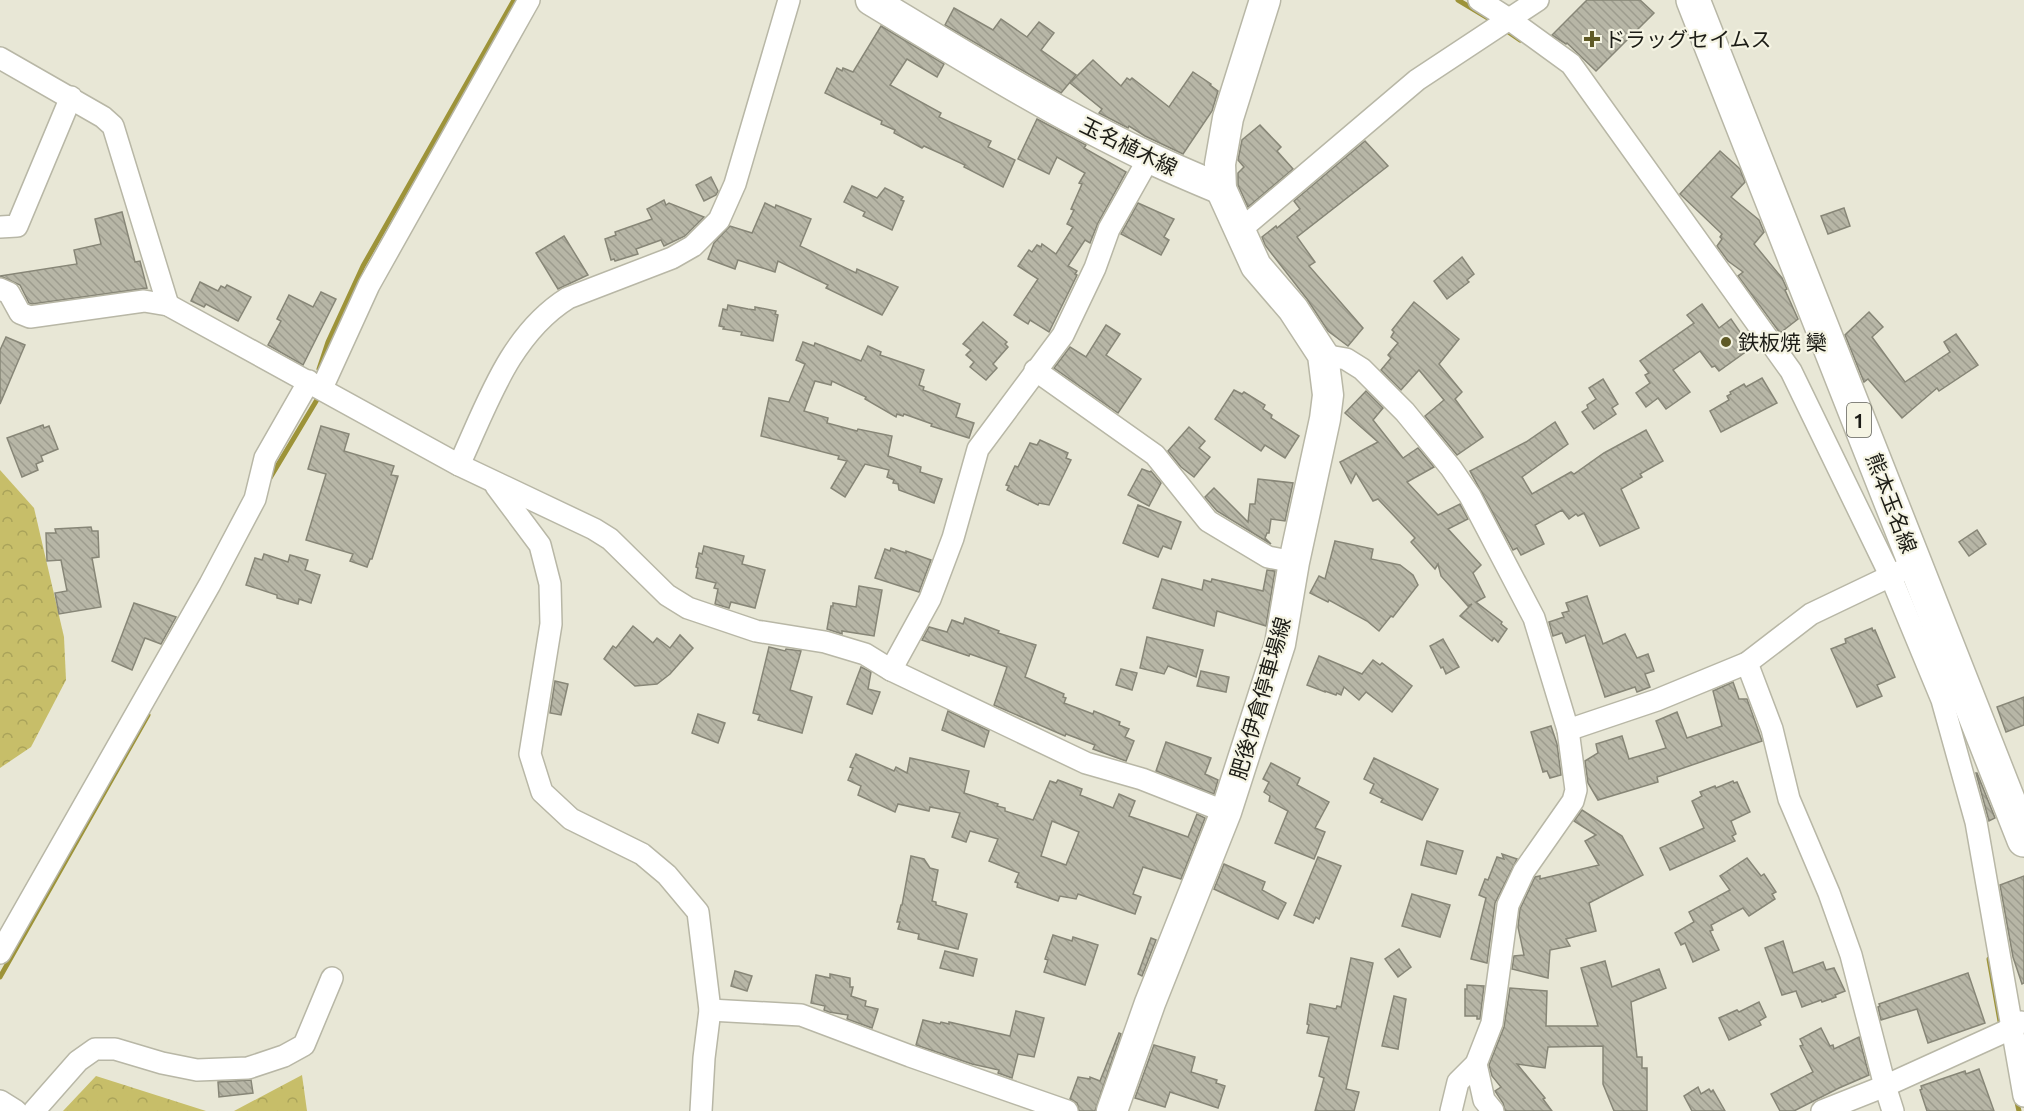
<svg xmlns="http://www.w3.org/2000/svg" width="2024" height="1111" font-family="Ubuntu,'Noto Sans JP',sans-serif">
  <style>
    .forest { fill: url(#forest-crowns) }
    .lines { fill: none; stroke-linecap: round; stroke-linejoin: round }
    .stream { stroke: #9d9339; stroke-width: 5 }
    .building { fill: url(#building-back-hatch); stroke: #878677; stroke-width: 1.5; fill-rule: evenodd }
    .minor-casing { stroke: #b8b7a6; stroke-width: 24 }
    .secondary-casing { stroke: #b8b7a6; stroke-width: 33 }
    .primary-casing { stroke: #b8b7a6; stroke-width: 36 }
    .minor { stroke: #fff; stroke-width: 21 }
    .secondary { stroke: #fff; stroke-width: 30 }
    .primary { stroke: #fff; stroke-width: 33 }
    .poi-dot { fill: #5f5a26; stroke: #f5f4e3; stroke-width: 2 }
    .labels { text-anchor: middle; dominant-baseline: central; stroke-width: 4.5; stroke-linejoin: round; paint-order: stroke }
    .shield { fill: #f5f4e3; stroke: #5d5d54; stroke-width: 1.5 }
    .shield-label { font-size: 20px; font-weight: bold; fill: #1c1c16 }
    .poi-label { font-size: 21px; fill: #1c1c16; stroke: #f5f4e3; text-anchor: start }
    .street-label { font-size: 21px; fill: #1c1c16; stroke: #f5f4e3 }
  </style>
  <defs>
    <pattern id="forest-crowns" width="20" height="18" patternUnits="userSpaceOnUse" patternTransform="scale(1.5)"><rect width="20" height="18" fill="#c7be69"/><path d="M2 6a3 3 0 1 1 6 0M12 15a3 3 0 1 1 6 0" fill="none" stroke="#aaa35a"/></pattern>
    <pattern id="building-back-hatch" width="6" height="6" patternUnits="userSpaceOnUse" patternTransform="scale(1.5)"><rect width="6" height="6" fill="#b7b6a6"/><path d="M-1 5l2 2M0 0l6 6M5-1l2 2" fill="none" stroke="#9d9c8e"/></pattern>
  </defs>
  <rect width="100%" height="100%" fill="#e8e7d6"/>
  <g class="forest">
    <polygon points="0,470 34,508 64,637 66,680 31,747 0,768"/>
    <polygon points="302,1075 307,1111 234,1111"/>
    <polygon points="96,1076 206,1111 63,1111"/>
  </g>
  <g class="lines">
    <g class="stream">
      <polyline points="1458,0 1493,21"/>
      <polyline points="1504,29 1520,40"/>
      <polyline points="319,369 328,342 363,266 514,0"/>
      <polyline points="270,478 318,398"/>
      <polyline points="1989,959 2001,1027"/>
      <polyline points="0,977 148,715"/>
      <polyline points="2016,1098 2019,1111"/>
    </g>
  </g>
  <g class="building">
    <polygon points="1587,0 1640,0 1654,13 1596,71 1567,43 1566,44 1552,35"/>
    <polygon points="954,8 993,30 1001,19 1027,37 1039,22 1054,33 1041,50 1076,75 1061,93 945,25"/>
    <polygon points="881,26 944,64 937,77 907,59 890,85 941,113 939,117 991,141 988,147 1015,160 1003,187 964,167 965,165 924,146 922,148 894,133 895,130 881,124 882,121 825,93 837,68 842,71 843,68 853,72"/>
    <polygon points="1093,60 1121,86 1127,78 1130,80 1132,78 1169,107 1193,72 1211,84 1210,85 1218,91 1212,111 1183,154 1145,136 1129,126 1128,128 1099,113 1102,109 1070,83"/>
    <polygon points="1037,119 1086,145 1084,148 1126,172 1098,223 1090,243 1085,240 1068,266 1077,271 1075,274 1077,275 1049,332 1030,320 1028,324 1014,315 1038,279 1018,266 1029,250 1032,252 1037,245 1041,247 1042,244 1056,254 1073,227 1067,224 1074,210 1071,209 1082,184 1079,183 1085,173 1057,157 1049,174 1018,159"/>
    <polygon points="1260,125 1281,147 1277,151 1293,169 1248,207 1238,185 1238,173 1244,167 1238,160 1242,140"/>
    <polygon points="1365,141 1388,166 1297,237 1315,262 1309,266 1363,328 1348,346 1328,331 1307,299 1265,245 1262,237 1276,226 1277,228 1300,209 1294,201"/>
    <polygon points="1720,151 1740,169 1745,182 1731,197 1759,220 1764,232 1754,244 1782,278 1787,289 1785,290 1798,319 1780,333 1738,276 1743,272 1728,261 1717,246 1722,239 1720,237 1722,234 1680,194"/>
    <polygon points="711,177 718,191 716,195 704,201 696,185"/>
    <polygon points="852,186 877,198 885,188 903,197 901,200 904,201 892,230 863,216 865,212 844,202"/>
    <polygon points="664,200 666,205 669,203 704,217 685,236 664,246 661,240 636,249 638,254 615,261 614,259 611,260 605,239 616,235 615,232 652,219 647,209"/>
    <polygon points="765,203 775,208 776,205 811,219 800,246 856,273 857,269 898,287 882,315 826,288 828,285 778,261 775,272 738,260 735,269 708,259 714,243 730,226 752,233"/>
    <polygon points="1138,203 1174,219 1164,237 1169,240 1161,255 1121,234"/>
    <polygon points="1844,208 1850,226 1828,234 1821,216"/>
    <polygon points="122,212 135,262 140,261 147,288 32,304 29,303 20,285 0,276 77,264 74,250 101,244 95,219"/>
    <polygon points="564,236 588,275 558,289 536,253"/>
    <polygon points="1462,257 1474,274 1467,280 1469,282 1447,299 1434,281"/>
    <polygon points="200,282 218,291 221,286 225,288 227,285 251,297 238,321 206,304 204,307 191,301"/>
    <polygon points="321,292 336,299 303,365 268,345 281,321 277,319 289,295 313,307"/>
    <polygon points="1414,302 1459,339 1439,364 1462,392 1455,399 1483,437 1457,455 1425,416 1444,400 1419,370 1401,390 1381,370 1391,358 1388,355 1398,343 1391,337 1394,332 1392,330"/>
    <polygon points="1702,304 1719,328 1731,319 1751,348 1719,371 1715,366 1712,367 1700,351 1673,370 1690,392 1666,409 1658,398 1646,407 1636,393 1650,383 1645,375 1649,373 1640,361 1694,323 1687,315"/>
    <polygon points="728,305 748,309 755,310 755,307 776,311 775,314 778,315 773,341 741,335 742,332 723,329 724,327 719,326 723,309 727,310"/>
    <polygon points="1869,312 1883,327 1872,337 1905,382 1950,352 1944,342 1956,334 1978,365 1939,391 1937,388 1902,418 1868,379 1864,382 1845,335"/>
    <polygon points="983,322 1007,342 1005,344 1008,347 993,364 997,368 986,380 970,367 974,362 966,355 971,350 963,344"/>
    <polygon points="1106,325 1120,334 1106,355 1141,379 1118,413 1054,368 1070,347 1086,357"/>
    <polygon points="6,337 25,345 0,404 0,350"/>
    <polygon points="803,342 814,346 815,343 861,361 868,346 881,352 880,355 924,370 919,385 924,387 923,390 960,404 956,417 974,423 969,438 931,426 932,424 904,414 903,416 897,414 896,417 865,399 866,397 832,381 831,385 815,381 804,411 828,418 827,423 857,431 858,429 892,436 888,456 921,467 920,472 942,479 934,503 899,490 898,484 893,483 894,480 887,477 889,470 865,464 845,497 831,488 847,461 838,459 839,456 761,436 769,398 789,402 805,364 796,360"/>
    <polygon points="1762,378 1777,403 1721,432 1710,411 1729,400 1727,396 1731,394 1730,392 1744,384 1746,387"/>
    <polygon points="1603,379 1618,404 1612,408 1616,414 1594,429 1582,412 1588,408 1587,405 1596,399 1589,388"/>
    <polygon points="1234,390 1242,394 1244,392 1265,405 1263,409 1272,415 1271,418 1299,436 1285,458 1265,445 1261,451 1215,419"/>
    <polygon points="1366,391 1383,408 1373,420 1403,458 1418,448 1434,467 1407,482 1438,515 1460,504 1468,519 1448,529 1481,565 1473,573 1485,597 1476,602 1502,622 1501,624 1507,629 1498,642 1494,638 1492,641 1460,616 1472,604 1468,606 1441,576 1438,564 1435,569 1411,542 1415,538 1378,499 1373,501 1356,473 1351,483 1340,462 1378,442 1345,413"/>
    <polygon points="1555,422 1568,444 1522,477 1532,494 1571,472 1574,474 1604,453 1646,430 1663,461 1640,474 1642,477 1621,489 1639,528 1600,546 1584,513 1578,516 1576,514 1569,519 1562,510 1535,525 1544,544 1521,555 1517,548 1513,550 1470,471 1526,442"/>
    <polygon points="43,425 44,428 49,426 58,449 41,456 43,461 36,464 38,470 22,477 7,438"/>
    <polygon points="321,426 349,434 344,451 394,466 391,475 398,476 372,559 370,559 367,567 350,561 353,554 306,540 326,474 308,469"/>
    <polygon points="1189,427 1205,441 1199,448 1210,457 1194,477 1181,467 1168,451"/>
    <polygon points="1040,440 1068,453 1066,458 1071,460 1049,505 1039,503 1038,505 1007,490 1009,486 1006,485 1015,466 1018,467 1030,443 1037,445"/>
    <polygon points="1142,469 1150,472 1151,471 1161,483 1149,506 1128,495"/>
    <polygon points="1258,479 1293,483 1285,521 1271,519 1269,533 1267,533 1265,538 1271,544 1217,511 1205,497 1214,488 1248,522 1250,504 1255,504"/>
    <polygon points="1138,505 1181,522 1171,549 1163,546 1158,557 1123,543"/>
    <polygon points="91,527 92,531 98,531 99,557 92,558 101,607 59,614 55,593 67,591 61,560 47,561 46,533 56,533 55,529"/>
    <polygon points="1977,530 1986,544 1969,556 1959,542"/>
    <polygon points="1335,541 1373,549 1371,559 1400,565 1413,575 1418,585 1393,617 1391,616 1379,631 1367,621 1329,600 1328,602 1310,593 1319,576 1325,579"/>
    <polygon points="704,546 744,556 742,564 765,570 755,608 731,602 729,608 715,604 718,589 714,588 716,583 696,578 698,568 696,567 699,553 702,554"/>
    <polygon points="891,548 906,553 906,551 931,560 919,592 875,578 885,549 890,551"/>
    <polygon points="264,554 288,562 290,555 308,560 305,570 320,575 311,603 299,599 298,604 277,598 277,595 246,585 255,558 262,560"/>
    <polygon points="1267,570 1275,571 1266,626 1217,611 1214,626 1153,608 1162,579 1202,590 1204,580 1211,582 1212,579 1263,591"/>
    <polygon points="859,586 882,590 874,636 842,631 842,634 827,629 831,606 833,606 833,603 856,607"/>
    <polygon points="1587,596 1603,644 1625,634 1637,658 1648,654 1654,671 1645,674 1650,687 1637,692 1635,687 1605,697 1585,635 1566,643 1562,633 1553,636 1549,622 1564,617 1562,613 1569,611 1566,603"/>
    <polygon points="134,603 176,617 161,644 145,638 132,670 112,661"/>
    <polygon points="965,618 999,631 998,633 1036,645 1025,677 1064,694 1063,697 1066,698 1064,703 1093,714 1094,711 1120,722 1119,725 1129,729 1125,737 1134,741 1126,761 1093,749 1095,745 1066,734 1065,736 994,705 1007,667 970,654 969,656 922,640 929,627 947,632 952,620 963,624"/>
    <polygon points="633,626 653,643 657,638 670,648 680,635 693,648 670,674 657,684 635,686 604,659 613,646 616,648"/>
    <polygon points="1872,628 1873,631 1875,630 1895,677 1877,685 1882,696 1857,707 1831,649 1846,643 1845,639"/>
    <polygon points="1147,637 1203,650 1196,677 1168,666 1164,674 1140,668"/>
    <polygon points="1443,639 1459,667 1446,674 1443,667 1441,668 1430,646"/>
    <polygon points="769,647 785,651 786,649 801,651 790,690 812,697 802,733 758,720 760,715 753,713"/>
    <polygon points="1319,656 1362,674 1373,660 1380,665 1382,663 1412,686 1392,712 1366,692 1359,700 1344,687 1341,695 1337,693 1336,695 1325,691 1325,692 1307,685"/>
    <polygon points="861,667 871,672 868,689 880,692 872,714 847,704"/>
    <polygon points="1121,669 1137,673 1132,690 1116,685"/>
    <polygon points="1201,671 1229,677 1226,692 1197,686"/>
    <polygon points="555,681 568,684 561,715 550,713"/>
    <polygon points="1733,682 1739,699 1747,699 1762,741 1657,777 1658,782 1598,800 1588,783 1585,761 1598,753 1596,744 1622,736 1629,759 1666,748 1656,721 1677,712 1687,738 1722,726 1713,691"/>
    <polygon points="2024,697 2024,725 2006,732 1997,707"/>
    <polygon points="948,711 989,731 984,747 942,730"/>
    <polygon points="698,714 725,723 718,743 692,733"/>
    <polygon points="1551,726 1557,744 1561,775 1550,778 1547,771 1543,772 1531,732"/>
    <polygon points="1166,742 1211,758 1205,774 1218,780 1214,794 1156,771"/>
    <path d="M856,754L894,771L896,767L907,773L910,758L969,771L964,793L998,804L997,806L1005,808V811L1033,820L1050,781L1056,783L1058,780L1082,789L1080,795L1113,808L1119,794L1135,801L1129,816L1188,837L1197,814L1205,818L1181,879L1143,867L1133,894L1141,897L1135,914L1078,894L1076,899L1060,896L1058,901L1017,887L1018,883L1015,882L1019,873L989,861L998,839L970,831L966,842L952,837L960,813L930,807L929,811L898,804L895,812L858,795L861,786L848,780L853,768L850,767ZM1052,821L1079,832L1066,865L1041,856Z"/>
    <polygon points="1374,758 1438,789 1422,820 1381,802 1383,799 1370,793 1374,784 1364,779"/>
    <polygon points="1271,763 1300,778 1297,785 1329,802 1315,828 1325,832 1314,859 1275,843 1288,811 1269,801 1270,796 1264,792 1269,782 1263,779"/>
    <polygon points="1976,773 1977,773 1995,818 1989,821"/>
    <polygon points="1733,781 1734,783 1737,782 1750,812 1731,821 1736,834 1732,836 1735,841 1670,870 1660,848 1704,828 1692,801 1702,796 1700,792 1715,786 1716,788"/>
    <polygon points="1582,810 1622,836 1643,875 1589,903 1596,931 1566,939 1570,946 1550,950 1548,978 1512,969 1514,956 1524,955 1518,927 1520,909 1535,877 1540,876 1540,879 1599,865 1585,841 1596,835 1574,821"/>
    <polygon points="1427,841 1463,851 1456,874 1421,865"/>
    <polygon points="1502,854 1517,859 1495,903 1487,963 1471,959 1486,898 1479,895 1485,879 1488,880 1497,857 1504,859"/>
    <polygon points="911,856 924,859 930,868 938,870 932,901 936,902 936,905 967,914 958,949 918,939 919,934 898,929 900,922 897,922 901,905 902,905"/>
    <polygon points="1318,857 1341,866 1319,919 1316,917 1313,923 1294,915"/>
    <polygon points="1747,858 1761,876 1764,874 1776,892 1772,894 1775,899 1749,916 1743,908 1711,925 1713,930 1710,931 1719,950 1693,962 1685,943 1681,945 1675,933 1694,922 1689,912 1730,890 1720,876"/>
    <polygon points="1224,864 1265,882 1262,890 1286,903 1278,919 1214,889"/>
    <polygon points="2024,876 2024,983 2022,984 2013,957 2000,885"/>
    <polygon points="1412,894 1450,905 1440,937 1402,926"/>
    <polygon points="1053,935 1072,941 1073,937 1098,945 1085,985 1044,972 1048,960 1045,959"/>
    <polygon points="1151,938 1156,940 1142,976 1138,974"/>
    <polygon points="1783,941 1793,973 1823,962 1826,970 1834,968 1845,991 1835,995 1836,997 1822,1002 1821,1000 1802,1007 1796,991 1782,995 1765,948"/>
    <polygon points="1399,949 1411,967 1398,977 1385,959"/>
    <polygon points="945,951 977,959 973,976 940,968"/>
    <polygon points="1351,958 1373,963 1346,1089 1359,1092 1354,1111 1315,1111 1324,1078 1319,1076 1329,1037 1307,1033 1309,1025 1307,1024 1310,1004 1336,1009 1337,1006 1341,1007"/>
    <polygon points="1605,961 1612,987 1659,969 1666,988 1631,1002 1637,1057 1642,1057 1642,1068 1647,1068 1647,1111 1614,1111 1603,1084 1603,1046 1548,1047 1545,1068 1517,1064 1545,1098 1543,1099 1552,1111 1505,1111 1503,1103 1495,1091 1501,1087 1492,1076 1489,1065 1504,1027 1510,988 1547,991 1546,1026 1598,1026 1581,968"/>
    <polygon points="735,971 752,976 747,991 731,986"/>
    <polygon points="1968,973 1985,1023 1928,1043 1917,1009 1881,1020 1878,1007 1880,1006 1879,1004"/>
    <polygon points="830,974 850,978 850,987 853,987 851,996 866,1001 865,1006 878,1009 872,1028 847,1019 848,1015 829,1012 824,1010 825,1006 811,1003 816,975 830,978"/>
    <polygon points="1467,985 1484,986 1480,1019 1477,1019 1477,1016 1465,1016 1465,989 1467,989"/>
    <polygon points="1394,996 1406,999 1398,1049 1382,1046"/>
    <polygon points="1759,1002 1766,1017 1759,1021 1761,1025 1729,1040 1719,1018 1737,1010 1739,1012"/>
    <polygon points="1016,1011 1044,1018 1034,1057 1018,1054 1012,1078 998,1073 999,1070 972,1064 916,1045 923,1020 940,1024 941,1022 949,1024 949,1022 1010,1036"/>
    <polygon points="1821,1028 1830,1046 1833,1045 1834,1049 1859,1037 1869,1075 1839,1088 1794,1111 1780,1111 1771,1094 1813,1072 1800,1046 1803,1045 1800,1039"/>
    <polygon points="1119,1033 1121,1034 1095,1111 1079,1111 1077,1103 1070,1099 1078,1077 1090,1079 1090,1077 1100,1081"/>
    <polygon points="1154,1045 1195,1057 1191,1072 1217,1080 1216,1083 1225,1086 1218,1108 1170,1092 1165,1107 1135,1098"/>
    <polygon points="1979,1069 1994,1111 1927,1111 1920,1090 1922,1089 1921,1086 1965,1071 1966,1074"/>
    <polygon points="251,1080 253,1093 219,1097 218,1082"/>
    <polygon points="1698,1087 1701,1094 1709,1089 1711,1092 1713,1090 1725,1111 1692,1111 1684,1096"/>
  </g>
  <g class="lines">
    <g class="minor-casing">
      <g id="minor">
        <polyline points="1479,0 1509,19 1571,64 1791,371 1891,577 1942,700 1976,822 2024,1096"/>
        <polyline points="0,58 103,117 113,126 168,305"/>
        <polyline points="0,227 17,226 71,97"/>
        <polyline points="1239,231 1417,80 1538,0"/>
        <polyline points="0,289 9,293 20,313 30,317 144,301 168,305 459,465 594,529 610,539 667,595 688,608 756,631 825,642 865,654 891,670 1086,763 1142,779 1226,812"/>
        <polyline points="1323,355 1346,359 1362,369 1405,412 1451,468 1470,496 1534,618 1568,730 1576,790 1573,801 1524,871 1508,905 1492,1023 1476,1064 1458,1082 1451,1111"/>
        <polyline points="1035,370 1155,455 1208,521 1268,557 1294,562"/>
        <polyline points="322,388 369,285 529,0"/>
        <path d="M459,465C487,405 509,335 568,298L672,258L693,246L719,220L735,184L789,0"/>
        <polyline points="496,486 540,545 550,584 551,624 530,754 542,792 571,819 642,854 667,875 698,912 710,1010 704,1058 701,1111"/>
        <polyline points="1747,663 1772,729 1789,799 1829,893 1851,955 1885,1086 1893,1111"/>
        <polyline points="891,670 930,599 953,538 978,449 1063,335 1095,268 1109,229 1149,158"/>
        <polyline points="1568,730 1657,700 1747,663 1811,614 1901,571"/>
        <polyline points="0,953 210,584 255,499 265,458 309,381"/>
        <polyline points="710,1010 801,1015 910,1056 1067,1111"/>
        <polyline points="1476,1064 1484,1100 1493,1111"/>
        <polyline points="0,1101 16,1111"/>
        <polyline points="34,1111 78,1061 95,1049 115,1049 162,1063 197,1070 248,1068 284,1056 304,1045 332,978"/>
        <polyline points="1822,1111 1885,1086 2004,1032 2021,1022"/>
      </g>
    </g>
    <g class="secondary-casing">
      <g id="secondary">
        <path d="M871,0C962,55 1053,112 1150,158C1173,169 1197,179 1221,189"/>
        <polyline points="1112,1111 1150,1003 1226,812 1280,644 1294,562 1325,419 1328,395 1323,355 1293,309 1256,266 1221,189 1220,164 1228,118 1265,0"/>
      </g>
    </g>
    <g class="primary-casing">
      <polyline id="primary" points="1693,0 2024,840"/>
    </g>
    <use href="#minor" class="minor"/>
    <use href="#secondary" class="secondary"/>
    <use href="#primary" class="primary"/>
  </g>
  <g class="poi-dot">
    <path d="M1589 30h6v6h6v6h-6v6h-6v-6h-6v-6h6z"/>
    <circle cx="1726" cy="342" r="6"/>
  </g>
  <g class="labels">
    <rect class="shield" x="1847" y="403" width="24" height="34" rx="4.5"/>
    <g class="shield-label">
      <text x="1859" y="420">1</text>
    </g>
    <g class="poi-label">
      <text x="1604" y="39">ドラッグセイムス</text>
      <text x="1738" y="342">鉄板焼 欒</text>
    </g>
    <g class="street-label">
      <text transform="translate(1129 146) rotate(26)">玉名植木線</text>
      <text transform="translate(1892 503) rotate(69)">熊本玉名線</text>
      <text transform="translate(1260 698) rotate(-74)">肥後伊倉停車場線</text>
    </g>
  </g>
</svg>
